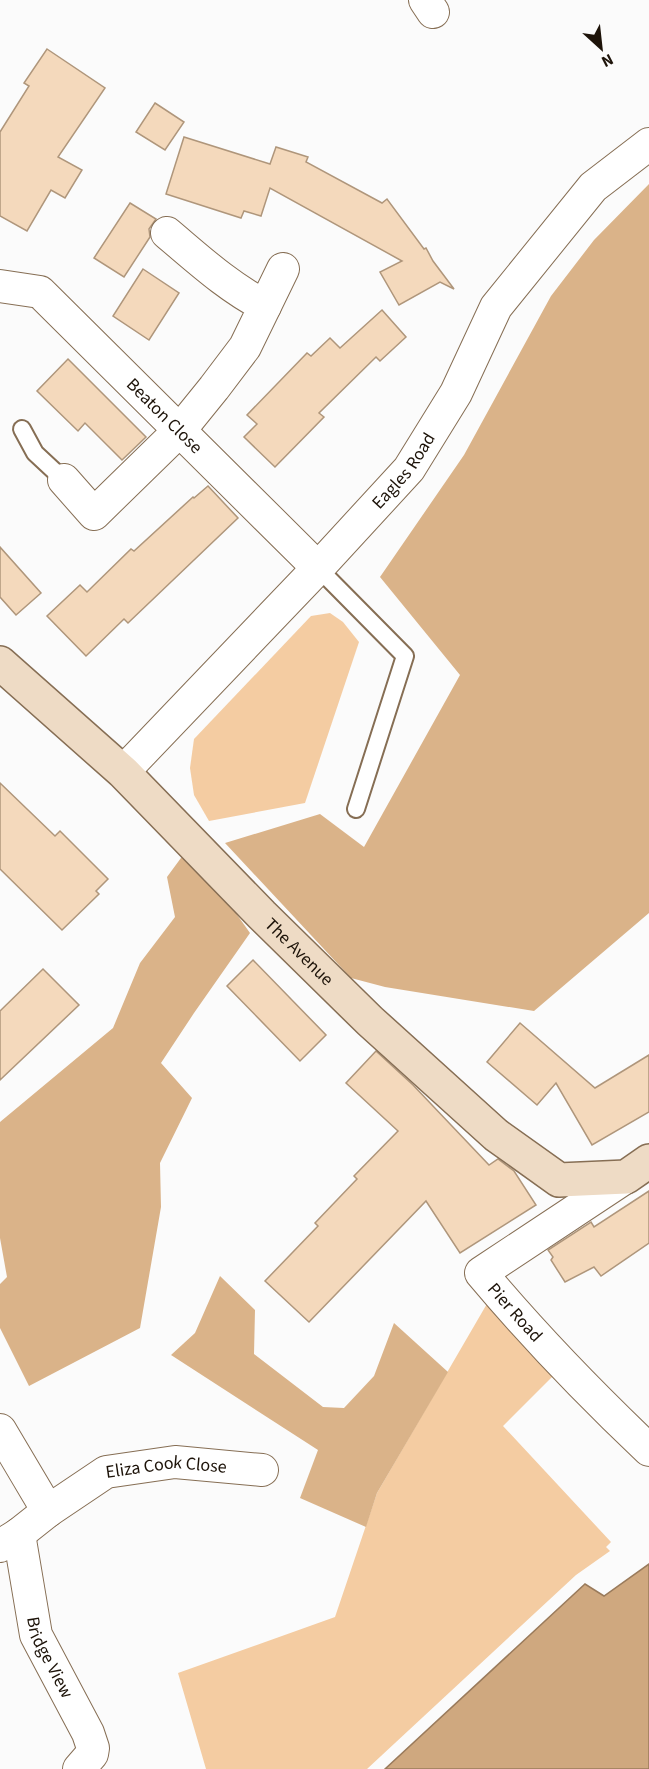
<svg xmlns="http://www.w3.org/2000/svg" width="649" height="1769" font-family="'Source Sans 3',sans-serif">
  <style>
    .green { fill: #f4cca2 }
    .forest { fill: #dab389 }
    .water { fill: #cfa87f; stroke: #9a7b5c; stroke-width: 1.5 }
    .building { fill: #f4d9bc; stroke: #af967b; stroke-width: 1.5 }
    .lines { fill: none; stroke-linecap: round; stroke-linejoin: round }
    .lane-casing { stroke: #866e54; stroke-width: 20 }
    .street-casing { stroke: #866e54; stroke-width: 34 }
    .secondary-casing { stroke: #866e54; stroke-width: 36 }
    .lane { stroke: #fff; stroke-width: 16 }
    .street { stroke: #fff; stroke-width: 32 }
    .secondary { stroke: #eedbc5; stroke-width: 33 }
    .labels { text-anchor: middle; dominant-baseline: central; stroke-width: 6; stroke-linejoin: round; paint-order: stroke }
    .street-label { font-size: 18px; fill: #1d1309; stroke: #fbfbfb }
  </style>
  <rect width="100%" height="100%" fill="#fbfbfb"/>
  <g class="green">
    <polygon points="330,613 343,622 359,642 305,803 209,821 194,795 190,768 194,739 311,616"/>
    <polygon points="488,1302 555,1374 503,1426 611,1542 606,1547 610,1551 576,1575 367,1769 206,1769 178,1673 335,1617 377,1493"/>
  </g>
  <g class="forest">
    <polygon points="649,184 649,913 534,1011 385,987 351,978 225,843 320,814 364,847 460,675 380,577 464,455 551,296 594,240"/>
    <polygon points="189,847 250,933 194,1013 161,1063 192,1098 160,1163 161,1207 140,1328 29,1386 0,1328 0,1284 7,1277 0,1238 0,1122 113,1028 140,963 175,917 167,877"/>
    <polygon points="220,1276 255,1310 254,1354 323,1407 344,1408 374,1376 394,1323 448,1372 377,1493 366,1527 300,1498 318,1450 171,1355 195,1333"/>
  </g>
  <polygon class="water" points="649,1564 649,1769 385,1769 585,1584 604,1596"/>
  <g class="building">
    <polygon points="47,49 105,88 58,157 82,170 65,198 51,190 27,231 0,216 0,132 29,86 24,83"/>
    <polygon points="155,103 184,122 165,150 136,132"/>
    <polygon points="184,137 270,164 276,147 308,157 306,162 382,203 387,199 424,249 426,248 433,261 454,289 440,282 399,305 380,272 402,261 270,188 261,216 244,211 241,218 166,194"/>
    <polygon points="130,203 156,219 149,229 150,237 124,277 94,258"/>
    <polygon points="143,269 179,293 149,340 113,316"/>
    <polygon points="382,310 406,337 380,361 376,357 319,413 324,417 275,467 244,437 257,424 247,415 307,353 311,356 330,338 340,348"/>
    <polygon points="68,359 146,437 122,460 85,423 78,431 37,391"/>
    <polygon points="208,486 238,518 128,623 124,619 86,656 47,616 80,585 87,592 131,549 134,551 193,497 194,498"/>
    <polygon points="0,547 41,593 16,615 0,597"/>
    <polygon points="0,783 55,836 60,831 108,879 96,891 99,894 62,930 0,869"/>
    <polygon points="253,960 326,1035 300,1061 227,986"/>
    <polygon points="43,969 79,1005 0,1080 0,1011"/>
    <polygon points="520,1023 595,1088 649,1055 649,1112 592,1145 556,1083 537,1105 487,1062"/>
    <polygon points="376,1051 413,1085 489,1165 498,1159 514,1171 536,1205 460,1253 426,1201 309,1322 265,1281 318,1226 315,1223 357,1179 354,1176 398,1131 346,1083"/>
    <polygon points="649,1191 649,1243 601,1276 594,1267 565,1282 551,1260 553,1257 548,1250 591,1222 594,1227"/>
  </g>
  <g class="lines">
    <g class="lane-casing">
      <g id="lane">
        <polyline points="22,429 35,453 64,480"/>
        <polyline points="318,568 405,656 356,809"/>
      </g>
    </g>
    <g class="street-casing">
      <g id="street">
        <polyline points="425,0 433,12"/>
        <path id="s1" d="M0,286L40,292L318,568"/>
        <polyline points="265,306 283,269"/>
        <path d="M64,480L94,514L180,430L214,388L245,347L265,306C228,287 198,259 167,233"/>
        <path id="s2" d="M123,772L318,568L409,469L456,393L496,307L593,187L649,144"/>
        <path id="s3" d="M626,1177L481,1273C533,1335 590,1394 649,1450"/>
        <polyline points="0,1430 48,1511"/>
        <path id="s4" d="M19,1534L36,1635L88,1733L93,1748L92,1754L79,1769"/>
        <path id="s5" d="M0,1546L19,1534L48,1511L106,1472L175,1462L262,1470"/>
      </g>
    </g>
    <g class="secondary-casing">
      <g id="secondary">
        <path id="s6" d="M0,663L123,772L262,915L370,1021L496,1135L559,1180L626,1177L649,1161"/>
      </g>
    </g>
    <use href="#lane" class="lane"/>
    <use href="#street" class="street"/>
    <use href="#secondary" class="secondary"/>
  </g>
  <g class="labels">
    <g class="street-label">
      <text stroke="none"><textPath href="#s1" startOffset="216">Beaton Close</textPath></text>
      <text stroke="none"><textPath href="#s2" startOffset="412">Eagles Road</textPath></text>
      <text stroke="none"><textPath href="#s6" startOffset="416">The Avenue</textPath></text>
      <text stroke="none"><textPath href="#s3" startOffset="226">Pier Road</textPath></text>
      <text stroke="none"><textPath href="#s5" startOffset="190">Eliza Cook Close</textPath></text>
      <text stroke="none"><textPath href="#s4" startOffset="128">Bridge View</textPath></text>
    </g>
  </g>
  <g transform="translate(601 48) rotate(153)" stroke="#fbfbfb" stroke-width="4.5" paint-order="stroke">
  <path d="M0-4.5L10 22L0 15L-10 22Z" fill="#1d1309"/>
  <text y="-9" font-size="16" font-weight="bold" text-anchor="middle" fill="#1d1309">N</text>
  </g>
</svg>
